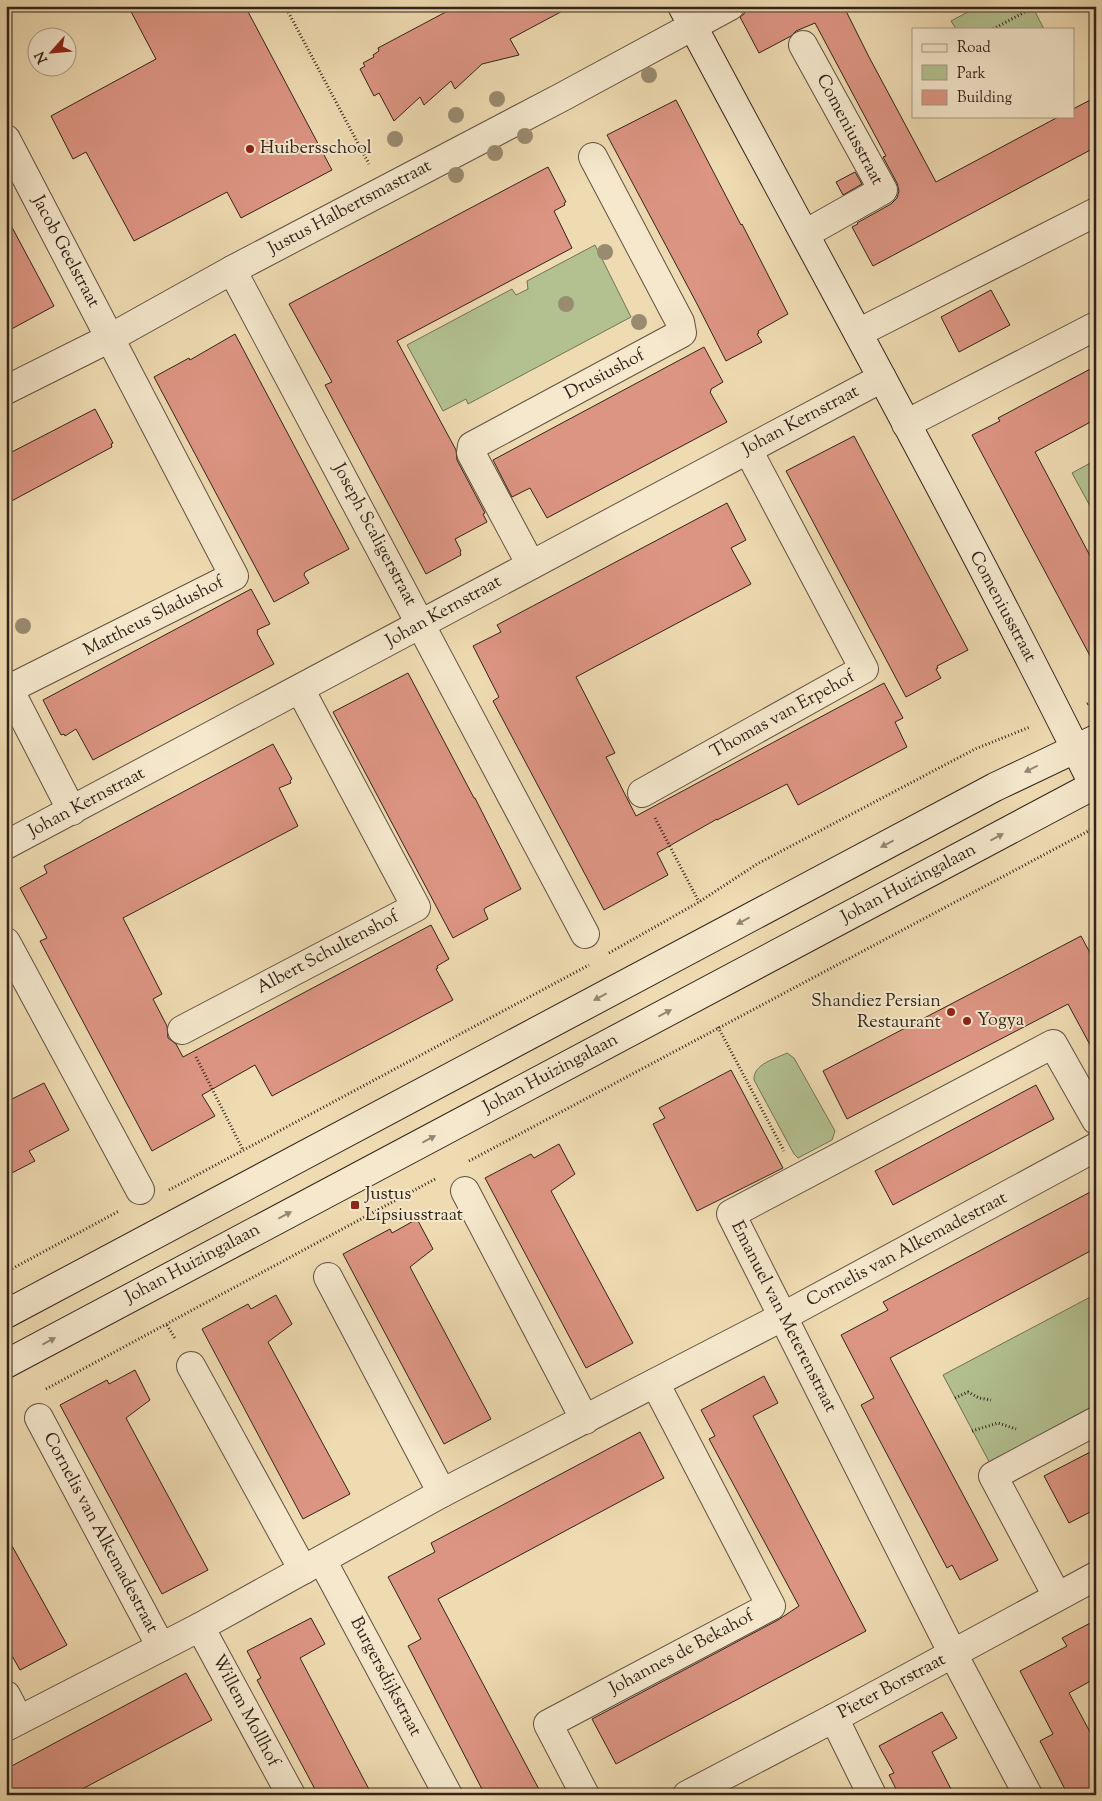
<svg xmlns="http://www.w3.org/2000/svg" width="1102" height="1801" font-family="'Sorts Mill Goudy',serif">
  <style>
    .green { fill: #b3c191; stroke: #727256 }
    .building { fill: #dd9583; stroke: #31231b }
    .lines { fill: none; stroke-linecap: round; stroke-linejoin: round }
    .street-casing { stroke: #605141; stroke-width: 30 }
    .secondary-casing { stroke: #31231b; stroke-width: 30 }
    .path { stroke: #31231b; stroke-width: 3; stroke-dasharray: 1 2.5; stroke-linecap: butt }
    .street { stroke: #f5e8cd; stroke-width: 28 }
    .secondary { stroke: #f5e8cd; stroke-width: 28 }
    .tree { fill: #998b6f }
    .oneway { fill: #938674 }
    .poi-dot { fill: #8f2418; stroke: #f5e8cd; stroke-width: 2 }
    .labels { text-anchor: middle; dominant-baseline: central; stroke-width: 4; stroke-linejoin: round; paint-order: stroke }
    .street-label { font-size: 18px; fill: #31231b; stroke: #f5e8cd }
    .poi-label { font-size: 18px; fill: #31231b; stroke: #f5e8cd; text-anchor: start }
  </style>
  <rect width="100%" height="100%" fill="#efdbb2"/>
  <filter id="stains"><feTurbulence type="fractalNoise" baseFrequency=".004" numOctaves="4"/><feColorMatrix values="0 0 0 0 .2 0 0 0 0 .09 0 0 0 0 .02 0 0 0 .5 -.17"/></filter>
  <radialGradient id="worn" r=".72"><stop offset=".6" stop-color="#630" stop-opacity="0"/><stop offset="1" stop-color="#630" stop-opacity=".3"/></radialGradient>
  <g class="green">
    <polygon points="979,6 1032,6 1044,29 956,29 951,21"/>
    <polygon points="595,245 631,317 468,404 466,399 443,411 407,345 512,289 516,295 528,289 527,281"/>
    <polygon points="1096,460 1096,517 1072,473"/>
    <path d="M787,1053L794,1058L835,1131L832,1140L798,1158L794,1154L754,1080C753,1064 775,1059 787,1053Z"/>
    <polygon points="1096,1294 1096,1416 994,1471 943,1375"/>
  </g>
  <g class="building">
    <polygon points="128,6 245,6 332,170 241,218 227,192 134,241 86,152 73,159 51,116 156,59"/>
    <polygon points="457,6 572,6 510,39 519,55 482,64 455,89 451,81 424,105 420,97 394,121 379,93 374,96 360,69 365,66 363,63 374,57 373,55 379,51 378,48"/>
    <polygon points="746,6 846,6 844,7 869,57 936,182 1060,116 1073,116 1073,109 1096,97 1096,147 873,266 852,227 858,224 857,223 891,204 897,198 899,191 897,183 883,157 886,156 815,23 796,31 791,36 759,53 740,17 744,14"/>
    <polygon points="676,100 741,225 742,224 788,314 758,331 759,333 757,334 762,342 726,361 696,302 607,135"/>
    <polygon points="548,167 566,202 564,203 565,205 554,211 572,248 397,341 456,450 457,460 485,513 483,514 487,522 455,539 461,551 460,552 461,555 426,574 325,385 332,382 289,304"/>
    <polygon points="855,172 862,184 843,195 836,182"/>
    <polygon points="6,216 54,306 6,332"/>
    <polygon points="991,290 1010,325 959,352 941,317"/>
    <polygon points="235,334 349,549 305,572 304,575 309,583 274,602 154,377 189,358 190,360"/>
    <polygon points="704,347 723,382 711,389 711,391 710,392 727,422 547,518 530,488 512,497 493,460"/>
    <polygon points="1096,366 1096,419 1035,452 1096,567 1096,667 972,435 1000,421 998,418"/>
    <polygon points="95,409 113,443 111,444 112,447 6,504 6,455"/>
    <polygon points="854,436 968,650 937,666 938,668 936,669 941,678 906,697 786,471"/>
    <polygon points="727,503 746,540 731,548 751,584 576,677 615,753 606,757 636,816 884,683 903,718 895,722 907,747 798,805 787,784 717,820 717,819 657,853 668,875 604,910 493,701 499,697 473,646 501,632 497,625"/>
    <polygon points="251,589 270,624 257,630 258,632 257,633 274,664 93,760 76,729 65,736 64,734 61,735 43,700"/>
    <polygon points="408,673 474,798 475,798 521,889 485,908 484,910 488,919 453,938 333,712"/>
    <polygon points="273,744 292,779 290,781 291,783 279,788 298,826 123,918 162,994 153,999 167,1026 168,1038 176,1044 183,1057 431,925 449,959 437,966 438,968 436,969 453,1000 272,1096 255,1065 202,1095 215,1116 152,1151 40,941 47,938 20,888 47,873 44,866"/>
    <polygon points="1081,936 1096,964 1096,1056 1068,1004 847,1119 823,1071"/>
    <polygon points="731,1070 783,1168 697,1211 653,1124 665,1118 659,1108"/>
    <polygon points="44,1083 69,1130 29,1151 35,1161 6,1176 6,1102"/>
    <polygon points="1036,1085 1054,1119 893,1205 875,1171"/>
    <polygon points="559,1144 575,1174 551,1191 633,1343 586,1368 485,1178 531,1154 534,1158"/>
    <polygon points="1096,1189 1096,1248 890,1358 998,1560 960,1580 952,1565 947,1568 861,1405 874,1398 841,1335 888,1310 883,1302"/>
    <polygon points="417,1219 433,1249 410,1267 491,1419 444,1444 343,1254 390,1229 392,1233"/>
    <polygon points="276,1295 292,1324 268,1342 350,1494 303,1519 202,1329 248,1304 251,1309"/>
    <polygon points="135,1370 150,1400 126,1418 208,1570 162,1594 60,1405 107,1380 109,1384"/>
    <polygon points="764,1376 778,1403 753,1416 866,1631 616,1764 592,1719 778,1620 799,1606 709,1439 715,1436 701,1410"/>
    <polygon points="640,1432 664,1478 438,1599 542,1795 485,1795 408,1646 421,1639 388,1577 435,1552 431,1543"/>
    <polygon points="1096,1449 1096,1509 1069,1523 1044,1476"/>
    <polygon points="6,1535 67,1645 20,1670 6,1645"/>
    <polygon points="311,1618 325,1644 300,1658 372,1795 318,1795 257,1680 261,1678 247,1651"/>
    <polygon points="1096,1620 1096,1678 1069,1693 1096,1743 1096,1795 1068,1795 1040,1741 1053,1734 1020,1671 1067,1646 1062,1638"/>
    <polygon points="186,1673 212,1720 71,1795 6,1795 6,1769"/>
    <polygon points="942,1712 957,1738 932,1752 954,1795 899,1795 889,1775 894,1773 879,1746"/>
  </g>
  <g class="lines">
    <g class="street-casing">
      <g id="street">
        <polyline points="803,45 883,190 805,234"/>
        <polyline points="6,139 234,576 9,689 72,811"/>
        <polyline points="232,270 585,934"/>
        <polyline points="858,333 1096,212"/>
        <polyline points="6,390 110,338 232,270 562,97 730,6"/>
        <polyline points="906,424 1096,326"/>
        <polyline points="531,565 471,453 472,446 682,333 680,322 593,157"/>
        <polyline points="642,793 864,669 748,450"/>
        <polyline points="6,845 882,378"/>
        <polyline points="6,942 140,1190"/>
        <polyline points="182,1030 416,907 300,689"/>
        <polyline points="465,1191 585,1420"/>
        <polyline points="328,1277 442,1493"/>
        <polyline points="191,1366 303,1570"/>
        <polyline points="39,1418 161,1647"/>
        <polyline points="322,1560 448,1795"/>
        <polyline points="1057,1596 993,1476 1096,1421"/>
        <polyline points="200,1627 291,1795"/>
        <polyline points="6,1695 19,1720"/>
        <polyline points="834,1718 872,1795"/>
        <polyline points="6,1727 200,1627 442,1493 782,1317 1096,1147"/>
        <polyline points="585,1795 548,1724 771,1606 655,1383"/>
        <polyline points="687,1795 834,1718 1096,1576"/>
        <polyline points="1028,1795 953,1654 731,1214 1053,1044 1096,1120"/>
      </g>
    </g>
    <g class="secondary-casing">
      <g id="secondary">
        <path d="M682,6C821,267 965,525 1096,790"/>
        <polyline points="6,1314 995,787 1096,739"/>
        <polyline points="6,1364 1096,784"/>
      </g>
    </g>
    <g class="path">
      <polyline points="285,6 369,164"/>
      <polyline points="1094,6 1096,9"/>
      <polyline points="993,29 1036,6"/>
      <polyline points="1087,704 1096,700"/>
      <polyline points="655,818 699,902"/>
      <polyline points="609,953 699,902 757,864 975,749 1030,727"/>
      <polyline points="718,1027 784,1151"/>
      <polyline points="196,1057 243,1150"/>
      <polyline points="469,1161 1096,827"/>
      <polyline points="169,1190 589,965"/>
      <polyline points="6,1272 119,1211"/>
      <polyline points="167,1325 176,1340"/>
      <polyline points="46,1389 437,1178"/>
      <polyline points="955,1398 968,1392 979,1398 991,1400"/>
      <polyline points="972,1431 998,1423 1016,1429"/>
    </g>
    <use href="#street" class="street"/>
    <use href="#secondary" class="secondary"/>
  </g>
  <g class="tree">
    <circle cx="649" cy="75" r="8"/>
    <circle cx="497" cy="99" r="8"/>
    <circle cx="456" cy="115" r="8"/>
    <circle cx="525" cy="136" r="8"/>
    <circle cx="395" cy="139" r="8"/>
    <circle cx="495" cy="153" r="8"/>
    <circle cx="456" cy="175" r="8"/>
    <circle cx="605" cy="252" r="8"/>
    <circle cx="566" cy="304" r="8"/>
    <circle cx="639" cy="322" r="8"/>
    <circle cx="23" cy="626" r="8"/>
  </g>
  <defs><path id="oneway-solid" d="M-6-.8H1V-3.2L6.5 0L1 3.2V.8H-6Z" transform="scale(1.25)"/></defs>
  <g class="oneway">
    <use href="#oneway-solid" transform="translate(1031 769) rotate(154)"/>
    <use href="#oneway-solid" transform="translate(997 837) rotate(-28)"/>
    <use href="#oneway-solid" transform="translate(887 844) rotate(152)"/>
    <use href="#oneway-solid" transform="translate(743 921) rotate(152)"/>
    <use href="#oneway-solid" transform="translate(600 997) rotate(152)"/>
    <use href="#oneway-solid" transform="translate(665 1013) rotate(-28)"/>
    <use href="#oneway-solid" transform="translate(429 1139) rotate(-28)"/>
    <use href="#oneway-solid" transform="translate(285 1215) rotate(-28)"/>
    <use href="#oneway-solid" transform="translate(49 1341) rotate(-28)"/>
  </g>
  <g class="poi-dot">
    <circle cx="250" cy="149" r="5"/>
    <circle cx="951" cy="1012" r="5"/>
    <circle cx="967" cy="1021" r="5"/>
    <rect x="350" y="1200" width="10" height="10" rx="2.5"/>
  </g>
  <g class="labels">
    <g class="street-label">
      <text transform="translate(849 130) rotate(62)">Comeniusstraat</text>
      <text transform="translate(350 208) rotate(-28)">Justus Halbertsmastraat</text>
      <text transform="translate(65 252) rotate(62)">Jacob Geelstraat</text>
      <text transform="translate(605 375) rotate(-28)">Drusiushof</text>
      <text transform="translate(801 421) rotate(-28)">Johan Kernstraat</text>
      <text transform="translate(374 535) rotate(62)">Joseph Scaligerstraat</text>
      <text transform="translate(1002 607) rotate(62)">Comeniusstraat</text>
      <text transform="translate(444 612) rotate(-29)">Johan Kernstraat</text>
      <text transform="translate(154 617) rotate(-27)">Mattheus Sladushof</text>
      <text transform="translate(783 715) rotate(-29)">Thomas van Erpehof</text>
      <text transform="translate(87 803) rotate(-28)">Johan Kernstraat</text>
      <text transform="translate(909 884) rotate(-28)">Johan Huizingalaan</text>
      <text transform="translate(328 953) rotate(-28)">Albert Schultenshof</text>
      <text transform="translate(551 1074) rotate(-28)">Johan Huizingalaan</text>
      <text transform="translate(907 1250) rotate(-28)">Cornelis van Alkemadestraat</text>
      <text transform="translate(193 1264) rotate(-28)">Johan Huizingalaan</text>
      <text transform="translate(783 1317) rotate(63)">Emanuel van Meterenstraat</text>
      <text transform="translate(100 1533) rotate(62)">Cornelis van Alkemadestraat</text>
      <text transform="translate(682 1653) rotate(-28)">Johannes de Bekahof</text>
      <text transform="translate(385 1677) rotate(62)">Burgersdijkstraat</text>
      <text transform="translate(892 1687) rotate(-28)">Pieter Borstraat</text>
      <text transform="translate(245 1711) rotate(62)">Willem Mollhof</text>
    </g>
    <g class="poi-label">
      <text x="260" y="149">Huibersschool</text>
      <text x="941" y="1002" text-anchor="end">Shandiez Persian<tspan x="941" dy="21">Restaurant</tspan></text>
      <text x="977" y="1021">Yogya</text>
      <text x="365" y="1195">Justus<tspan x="365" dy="21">Lipsiusstraat</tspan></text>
    </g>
  </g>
  <rect width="1102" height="1801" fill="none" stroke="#efdbb2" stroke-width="25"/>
  <rect x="8" y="8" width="1087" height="1786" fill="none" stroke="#31231b" stroke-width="2.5"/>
  <rect x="12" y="12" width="1077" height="1776" fill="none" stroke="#31231b"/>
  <rect x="912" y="28" width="162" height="90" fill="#f5e8cd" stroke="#a79986"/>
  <rect x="922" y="44" width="25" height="8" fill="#f5e8cd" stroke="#a79986"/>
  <text x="957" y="52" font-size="15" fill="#31231b">Road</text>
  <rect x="922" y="65" width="25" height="15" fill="#b3c191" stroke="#a79986"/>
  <text x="957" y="78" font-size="15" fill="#31231b">Park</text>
  <rect x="922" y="90" width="25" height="15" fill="#dd9583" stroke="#a79986"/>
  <text x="957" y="102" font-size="15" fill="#31231b">Building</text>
  <g transform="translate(52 52) rotate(243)"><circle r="24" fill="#f5e8cd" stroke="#a79986"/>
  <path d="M0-4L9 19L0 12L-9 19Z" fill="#8f2418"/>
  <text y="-8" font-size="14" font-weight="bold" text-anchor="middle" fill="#31231b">N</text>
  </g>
  <rect width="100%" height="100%" filter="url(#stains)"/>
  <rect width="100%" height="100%" fill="url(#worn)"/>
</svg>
